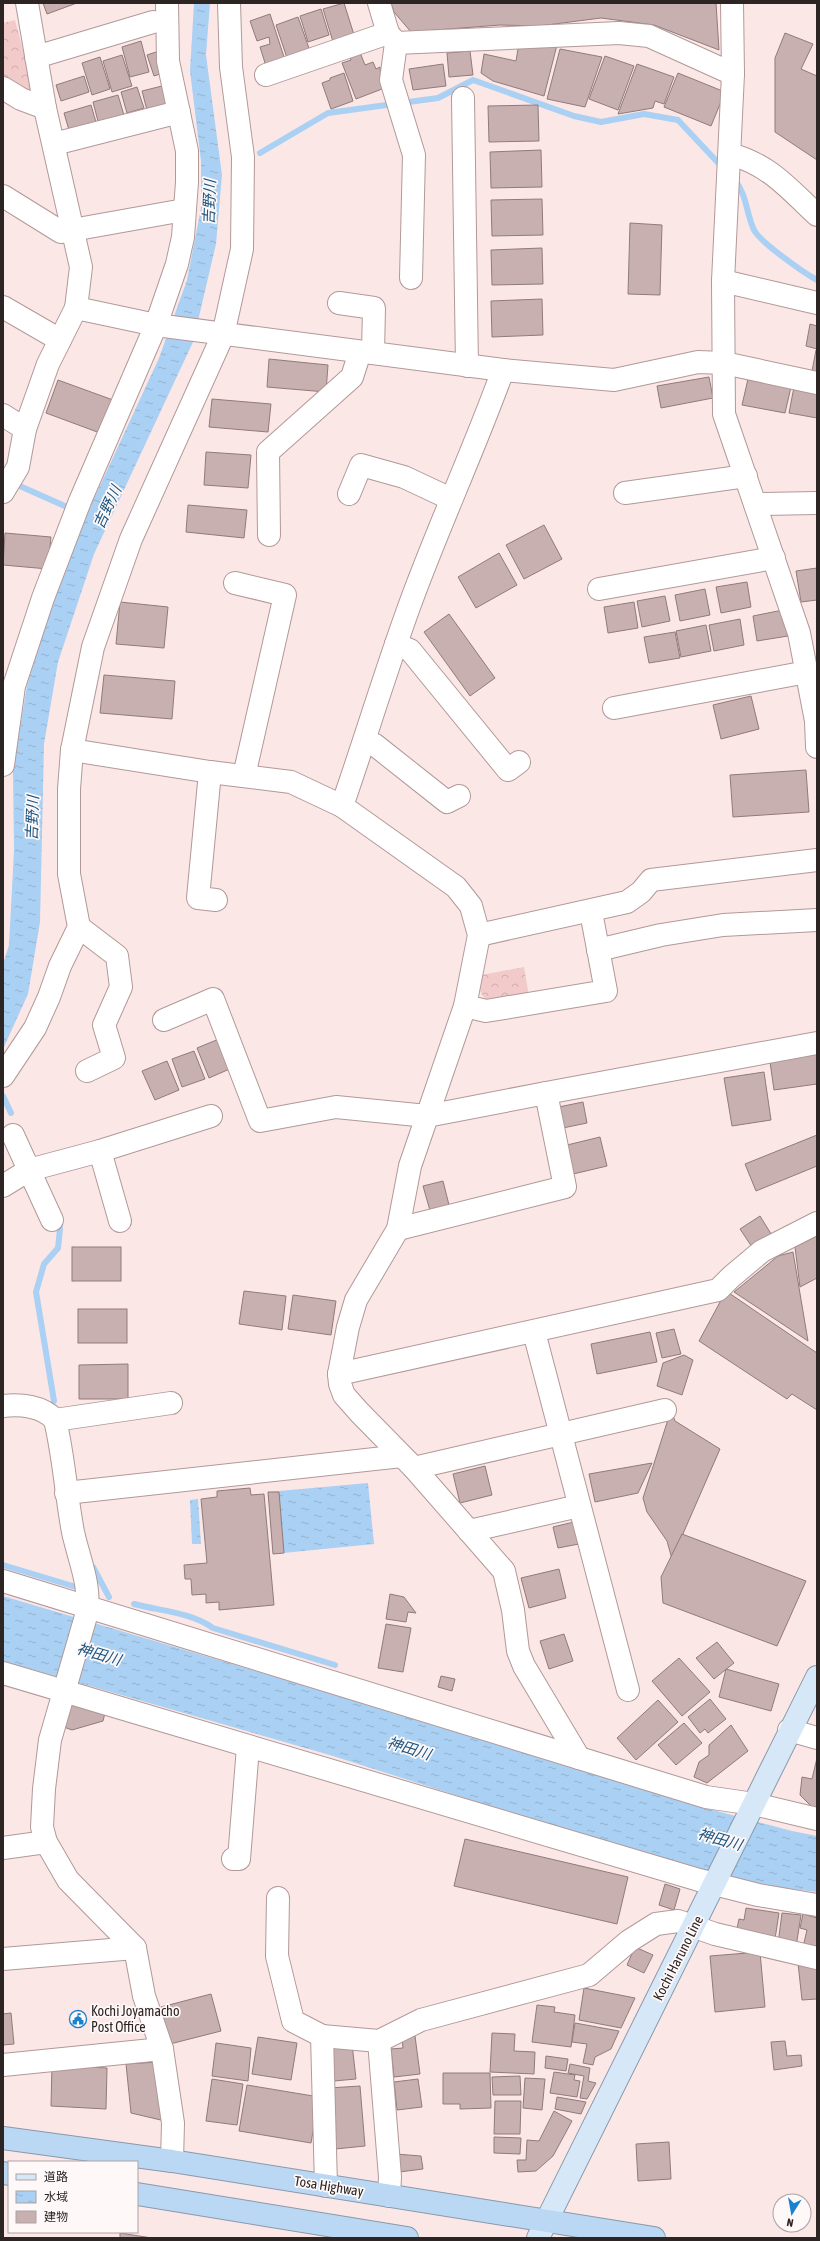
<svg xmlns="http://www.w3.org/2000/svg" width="820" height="2241" font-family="'Asap Condensed','Noto Sans JP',sans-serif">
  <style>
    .forest { fill: url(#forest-crowns) }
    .water { fill: url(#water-ripples) }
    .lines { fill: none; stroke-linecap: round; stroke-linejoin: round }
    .stream { stroke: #aad0f3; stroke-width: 6 }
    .building { fill: #c8b0b0; stroke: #917a7a }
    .minor-casing { stroke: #b19998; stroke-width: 24 }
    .major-casing { stroke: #8999ab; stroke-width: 24 }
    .highway-casing { stroke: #8999ab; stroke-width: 24 }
    .minor { stroke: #fff; stroke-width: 22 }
    .major { stroke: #d6e8f8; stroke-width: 22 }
    .highway { stroke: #bad8f3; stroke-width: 22 }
    .labels { text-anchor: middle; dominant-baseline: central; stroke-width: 3.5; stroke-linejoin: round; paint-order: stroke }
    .street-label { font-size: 14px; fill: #2d2424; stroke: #fef9f8 }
    .poi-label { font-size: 14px; fill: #2d2424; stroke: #fef9f8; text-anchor: start }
    .water-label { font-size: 15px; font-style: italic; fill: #1c5582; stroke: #fef9f8 }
  </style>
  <defs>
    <pattern id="forest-crowns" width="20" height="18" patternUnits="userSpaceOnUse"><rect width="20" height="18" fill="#f3caca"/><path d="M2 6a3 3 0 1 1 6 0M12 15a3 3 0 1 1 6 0" fill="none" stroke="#d1adad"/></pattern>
    <pattern id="water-ripples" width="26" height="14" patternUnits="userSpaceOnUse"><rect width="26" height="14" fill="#aad0f3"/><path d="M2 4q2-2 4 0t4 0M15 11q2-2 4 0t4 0" fill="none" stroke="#93b2d0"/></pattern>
  </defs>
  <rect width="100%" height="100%" fill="#fce7e7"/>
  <g class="forest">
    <polygon points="15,20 35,96 3,79 3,23"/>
    <polygon points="524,967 529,996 486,1001 480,991 481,975"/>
  </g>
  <g class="water">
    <polygon points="194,3 210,3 206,55 222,175 216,244 193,342 94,554 58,662 44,744 40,922 28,994 3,1049 3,964 9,945 14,850 13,772 27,685 59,583 92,503 159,358 187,280 201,208 201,161 190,71"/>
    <polygon points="368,1483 374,1544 273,1554 268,1492"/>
    <polygon points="198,1499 201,1544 192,1544 190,1500"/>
    <polygon points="3,1596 350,1699 709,1809 792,1831 817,1836 817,1892 752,1884 603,1842 333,1756 3,1661"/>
  </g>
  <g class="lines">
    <g class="stream">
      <polyline points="260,153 328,113 438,98 473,80 574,116 601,122 644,114 678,120 723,168"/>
      <path d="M734,179C747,194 746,213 754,230C760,242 804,273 817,280"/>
      <polyline points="13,483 94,519"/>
      <polyline points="3,1096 11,1113"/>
      <polyline points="54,1401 36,1292 44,1264 58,1248 60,1229 59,1221"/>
      <polyline points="3,1565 76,1587"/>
      <polyline points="93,1567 109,1597"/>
      <path d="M134,1604C160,1611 190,1612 213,1628L335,1665"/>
    </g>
  </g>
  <g class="building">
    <polygon points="43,3 77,3 47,14"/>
    <polygon points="344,3 355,38 334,45 323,9"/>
    <polygon points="391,3 716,3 719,50 654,25 601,18 539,26 500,25 411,32 394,12"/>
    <polygon points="321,9 329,35 308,42 300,16"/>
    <polygon points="270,14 285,60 266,66 260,47 270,44 269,37 257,41 250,21"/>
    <polygon points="298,17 311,54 288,61 276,25"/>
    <polygon points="785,33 813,44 801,69 817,76 817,160 775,132 775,58"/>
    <polygon points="141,41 149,72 130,77 122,47"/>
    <polygon points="519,43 557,45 544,96 493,81 481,73 484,54 516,61"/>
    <polygon points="560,49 602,57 585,107 547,99"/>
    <polygon points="359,50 365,65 373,62 376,69 380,67 382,89 356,99 342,63 351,60 349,54"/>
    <polygon points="159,51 166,72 154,76 147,55"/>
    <polygon points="470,51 473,75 449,77 447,53"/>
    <polygon points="122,55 132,86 112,92 103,61"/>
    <polygon points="605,56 634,66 618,110 589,99"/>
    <polygon points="100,57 110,89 92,95 82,63"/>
    <polygon points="443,64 446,86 413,90 409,69"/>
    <polygon points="637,64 674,77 664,104 655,101 653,108 618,114"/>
    <polygon points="344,73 353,101 331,109 322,83 330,80 330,78"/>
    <polygon points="678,73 725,92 711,126 664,107"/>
    <polygon points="84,76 89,92 61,101 56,85"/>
    <polygon points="166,85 173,108 148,114 142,91"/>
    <polygon points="137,87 144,108 127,113 121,92"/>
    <polygon points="118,95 126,122 100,129 93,102"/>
    <polygon points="91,105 98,129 71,137 64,113"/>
    <polygon points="538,105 539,141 489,142 488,106"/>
    <polygon points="541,150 542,187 491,188 490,152"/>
    <polygon points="542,199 543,235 492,236 491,200"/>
    <polygon points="630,223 662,225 660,295 628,294"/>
    <polygon points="542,248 543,284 492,285 491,250"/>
    <polygon points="542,299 543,335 492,337 491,301"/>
    <polygon points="810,324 817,326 817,349 806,346"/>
    <polygon points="816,350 817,350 817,372 812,371"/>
    <polygon points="269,359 328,365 326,392 267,387"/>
    <polygon points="709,377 713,398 661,408 657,386"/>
    <polygon points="748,379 791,387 785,413 742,405"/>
    <polygon points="58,380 113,400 100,433 46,413"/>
    <polygon points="794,387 817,391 817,418 789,413"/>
    <polygon points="212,399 271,404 268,432 209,427"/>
    <polygon points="206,452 251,455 248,488 204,485"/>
    <polygon points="188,505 247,510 244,538 186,532"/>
    <polygon points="544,525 562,559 524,579 506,545"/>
    <polygon points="5,533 51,537 48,569 3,565"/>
    <polygon points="499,553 517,585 476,608 458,577"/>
    <polygon points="817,568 817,600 801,602 796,571"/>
    <polygon points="747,582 751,607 721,613 716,587"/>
    <polygon points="705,589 710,615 680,621 675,595"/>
    <polygon points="665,596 670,621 642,627 637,601"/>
    <polygon points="120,602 168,607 164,648 116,644"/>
    <polygon points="634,602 638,628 608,633 604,607"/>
    <polygon points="783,610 788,636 757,641 753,616"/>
    <polygon points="449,614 495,678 470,696 424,632"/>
    <polygon points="740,619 744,645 714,651 709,625"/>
    <polygon points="706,625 711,651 681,657 676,631"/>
    <polygon points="675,632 680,658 649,663 644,637"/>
    <polygon points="104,675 175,681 172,719 100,713"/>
    <polygon points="751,696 759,729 721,739 713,705"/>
    <polygon points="806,770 809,812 733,817 730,775"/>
    <polygon points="219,1039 232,1068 209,1078 197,1048"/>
    <polygon points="194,1051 205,1079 182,1087 172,1059"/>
    <polygon points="817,1054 817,1084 774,1090 770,1062"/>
    <polygon points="167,1061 179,1090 155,1100 142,1071"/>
    <polygon points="764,1072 771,1120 732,1126 724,1078"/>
    <polygon points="583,1102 587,1123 558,1129 554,1108"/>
    <polygon points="817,1135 817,1166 756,1191 745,1164"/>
    <polygon points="600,1137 607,1166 569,1175 563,1146"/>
    <polygon points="443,1181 450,1209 431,1214 423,1186"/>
    <polygon points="760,1216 773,1237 754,1250 740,1229"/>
    <polygon points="817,1236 817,1278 800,1287 795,1247"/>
    <rect x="72" y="1247" width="49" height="34"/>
    <polygon points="793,1252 808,1341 734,1292 778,1256"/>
    <polygon points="244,1291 286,1296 282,1330 239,1324"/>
    <polygon points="726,1291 817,1353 817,1410 792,1394 787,1399 699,1341"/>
    <polygon points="293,1295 336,1301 331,1335 288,1329"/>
    <rect x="78" y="1309" width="49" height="34"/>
    <polygon points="674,1329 681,1354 662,1358 656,1333"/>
    <polygon points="650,1332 657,1362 597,1374 591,1344"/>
    <polygon points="684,1355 693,1360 682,1395 657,1386 663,1363"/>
    <polygon points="128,1364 128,1399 79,1399 79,1365"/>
    <polygon points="671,1410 675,1421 720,1449 672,1559 667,1541 647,1512 643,1498"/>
    <polygon points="652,1463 638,1493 595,1502 589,1474"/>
    <polygon points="485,1466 492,1495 460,1503 453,1474"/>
    <polygon points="250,1488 251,1495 264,1494 274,1605 219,1610 219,1602 206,1603 206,1594 192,1595 191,1579 185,1579 184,1565 207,1563 201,1499 217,1497 217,1491"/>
    <polygon points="268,1492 279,1492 284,1553 273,1554"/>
    <polygon points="574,1522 579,1544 558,1548 553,1527"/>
    <polygon points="682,1534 806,1581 777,1646 663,1603 661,1577"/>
    <polygon points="559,1569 566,1598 529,1608 521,1578"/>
    <polygon points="390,1594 404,1597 416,1613 408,1612 406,1622 386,1619"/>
    <polygon points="386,1624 411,1628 403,1672 378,1668"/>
    <polygon points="564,1634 573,1661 549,1669 540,1641"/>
    <polygon points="717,1642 734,1663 714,1679 696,1658"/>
    <polygon points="679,1658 710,1692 682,1716 652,1681"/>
    <polygon points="726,1669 779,1684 771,1711 719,1697"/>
    <polygon points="441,1676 455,1679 452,1691 438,1687"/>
    <polygon points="710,1699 726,1719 708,1733 705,1729 700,1733 688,1717"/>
    <polygon points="658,1700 678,1722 636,1760 617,1738"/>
    <polygon points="69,1702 105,1713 103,1721 72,1730 61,1726"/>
    <polygon points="684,1723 702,1743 676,1765 658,1745"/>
    <polygon points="731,1725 748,1751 707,1783 694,1777 699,1762 709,1755 709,1745"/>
    <polygon points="817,1758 817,1812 800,1795 802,1777 812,1779"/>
    <polygon points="465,1839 628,1877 617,1924 454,1886"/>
    <polygon points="665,1884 680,1889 674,1910 659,1905"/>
    <polygon points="746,1908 779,1913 775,1939 736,1933 739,1919 744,1920"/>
    <polygon points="782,1913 801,1915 796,1947 778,1944"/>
    <polygon points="803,1914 817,1918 817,1950 803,1947 807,1930 800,1928"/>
    <polygon points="635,1947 653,1955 644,1973 627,1965"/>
    <polygon points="760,1952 765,2007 715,2012 710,1956"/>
    <polygon points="798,1963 817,1969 817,1999 802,2000"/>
    <polygon points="584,1988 635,1998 621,2028 579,2020"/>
    <polygon points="211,1994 221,2031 170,2044 161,2007"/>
    <polygon points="537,2005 555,2007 554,2012 575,2015 571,2047 532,2042"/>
    <polygon points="11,2013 14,2044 3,2045 3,2014"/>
    <polygon points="575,2023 619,2031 611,2049 595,2057 593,2065 583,2063 587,2044 572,2042"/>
    <polygon points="492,2033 515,2034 514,2051 535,2052 534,2074 490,2072"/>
    <polygon points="415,2036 420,2074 394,2077 391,2049 403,2048 402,2038"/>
    <polygon points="258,2037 297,2043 291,2080 252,2074"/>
    <polygon points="785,2041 787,2056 801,2055 802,2066 774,2070 771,2042"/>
    <polygon points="216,2043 251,2048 248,2081 212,2076"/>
    <polygon points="352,2044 356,2079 334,2081 331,2047"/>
    <polygon points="546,2056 568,2059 566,2071 545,2068"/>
    <polygon points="157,2062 165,2121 131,2113 126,2064"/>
    <polygon points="570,2064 590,2068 588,2081 596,2083 587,2099 580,2098 584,2076 568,2073"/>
    <polygon points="52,2065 107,2068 106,2109 51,2106"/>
    <polygon points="554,2072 575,2075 574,2080 580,2081 577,2097 550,2093"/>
    <polygon points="443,2073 490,2073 491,2108 460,2109 460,2104 443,2104"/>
    <polygon points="520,2076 521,2095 493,2095 492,2077"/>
    <polygon points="525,2078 545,2079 542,2110 523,2108"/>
    <polygon points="212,2079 243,2084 237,2125 206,2121"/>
    <polygon points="418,2079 422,2107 397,2110 394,2082"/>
    <polygon points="247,2085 319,2097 311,2143 239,2131"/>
    <polygon points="360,2086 365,2146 335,2149 329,2088"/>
    <polygon points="557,2097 586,2102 581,2114 555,2109"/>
    <polygon points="495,2101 521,2101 520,2134 494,2134"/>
    <polygon points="554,2111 572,2121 553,2156 536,2171 518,2172 517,2160 526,2160 527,2140 539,2141"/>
    <polygon points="494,2137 521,2138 520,2154 494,2153"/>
    <polygon points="669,2142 671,2179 638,2181 636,2144"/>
    <polygon points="396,2154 421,2156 423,2169 399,2172"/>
    <polygon points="120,2233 152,2238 120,2238"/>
  </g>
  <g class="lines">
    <g class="minor-casing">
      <g id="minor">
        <polyline points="379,3 388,33 396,43 619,33 649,36 733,74"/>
        <polyline points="732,3 733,74 723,281 724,414 799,633 816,721 817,747"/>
        <polyline points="396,43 391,80 414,155 411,278"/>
        <polyline points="36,57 153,22"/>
        <polyline points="266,75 388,33"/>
        <polyline points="3,88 21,99 45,108"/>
        <polyline points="463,98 467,366"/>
        <polyline points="54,144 179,112"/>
        <path d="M730,154C770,165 788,188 817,215"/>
        <polyline points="3,196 61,232 184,210"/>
        <polyline points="723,281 817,303"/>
        <polyline points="339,303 374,308 373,353"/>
        <polyline points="3,307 60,340"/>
        <polyline points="76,308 156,325 503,370 614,380 698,362 724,363 817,383"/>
        <polyline points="3,415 25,429"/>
        <polyline points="3,492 18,467 25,429 48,364 76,308 81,267 45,108 27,3"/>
        <polyline points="625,493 746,476"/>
        <polyline points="349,494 361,465 404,477 451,499"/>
        <polyline points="755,504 817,503"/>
        <polyline points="269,535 268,452 352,377 360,352"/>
        <polyline points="235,583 285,595 244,776"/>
        <polyline points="599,589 774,558"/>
        <polyline points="396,644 410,650 508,770 519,762"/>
        <polyline points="614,708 807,672"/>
        <polyline points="365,741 375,745 447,802 459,796"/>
        <polyline points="72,750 210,772 291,782 342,806 456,887 471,906 479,935 465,1006 410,1166 398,1229 356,1300 348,1327 339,1374 340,1384 344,1395 360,1413 414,1468 504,1571 513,1610 518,1651 524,1666 579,1758"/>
        <polyline points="3,765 14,686 43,598 80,501 156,325 177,264 183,237 187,182 187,151 168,61 167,3"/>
        <polyline points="210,772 198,898 216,900"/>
        <path d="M342,806C365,740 385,673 409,607C438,527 474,450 503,370"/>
        <polyline points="79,927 117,956 121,987 104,1025 114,1058 87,1071"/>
        <polyline points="479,935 627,902 641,892 651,880 817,860"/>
        <polyline points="598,950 661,935 723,925 817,920"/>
        <polyline points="465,1006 486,1011 606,991 591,912"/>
        <polyline points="164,1020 213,999 260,1121 336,1107 427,1116 546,1093 565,1187 398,1229"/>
        <polyline points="3,1076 35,1028 49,997 60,966 79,927 69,874 69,789 72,750 93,647 131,539 223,335 242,249 243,157 231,67 229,3"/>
        <polyline points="546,1093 817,1043"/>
        <polyline points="13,1135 29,1170 100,1151 211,1116"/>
        <polyline points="100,1151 120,1221"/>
        <polyline points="3,1186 29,1170 52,1220"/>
        <polyline points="534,1332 628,1690"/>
        <polyline points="339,1374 718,1290 731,1277 762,1251 817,1223"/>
        <path d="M3,1406C21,1404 43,1406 55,1420C64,1457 66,1495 73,1532C79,1560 92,1587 86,1616L50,1740L44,1789L42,1827L46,1842L68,1880L135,1948L144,1996L162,2049L173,2123L172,2161"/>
        <polyline points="55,1420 171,1403"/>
        <polyline points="414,1468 665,1410"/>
        <polyline points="66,1493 402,1456"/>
        <polyline points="469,1531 579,1506"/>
        <polyline points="3,1581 706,1797 754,1804 817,1819"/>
        <polyline points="3,1673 699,1880 758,1895 817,1905"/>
        <polyline points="789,1730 817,1738"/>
        <polyline points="3,1848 46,1842"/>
        <polyline points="233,1859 239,1859 248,1747"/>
        <polyline points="278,1898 277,1956 293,2021 322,2036 379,2041 421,2020 589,1975 629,1941 656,1924 678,1921 715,1934 817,1958"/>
        <polyline points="3,1959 135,1948"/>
        <polyline points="322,2036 326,2186"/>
        <polyline points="379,2041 390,2177 389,2196"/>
        <polyline points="3,2065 162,2049"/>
      </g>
    </g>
    <g class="major-casing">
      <polyline id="major" points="538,2238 817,1677"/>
    </g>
    <g class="highway-casing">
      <g id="highway">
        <polyline points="3,2138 172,2161 654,2238"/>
        <polyline points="3,2173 9,2174"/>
        <polyline points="137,2194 407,2238"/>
      </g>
    </g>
    <use href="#minor" class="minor"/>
    <use href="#major" class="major"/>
    <use href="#highway" class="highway"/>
  </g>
  <defs>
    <g id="civic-ring" transform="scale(0.9)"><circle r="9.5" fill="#fef9f8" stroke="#1a82cd" stroke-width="1.5"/><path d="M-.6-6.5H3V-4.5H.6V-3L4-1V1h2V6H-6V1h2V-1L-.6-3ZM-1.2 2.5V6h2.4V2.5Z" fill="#1a82cd"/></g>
  </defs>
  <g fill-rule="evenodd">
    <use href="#civic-ring" x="78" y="2019"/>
  </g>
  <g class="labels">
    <g class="street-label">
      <text transform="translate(678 1958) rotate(-63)">Kochi Haruno Line</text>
      <text transform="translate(329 2186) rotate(9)">Tosa Highway</text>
    </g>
    <g class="poi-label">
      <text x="91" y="2011">Kochi Joyamacho<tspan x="91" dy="16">Post Office</tspan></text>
    </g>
    <g class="water-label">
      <text transform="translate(209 202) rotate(-88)">吉野川</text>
      <text transform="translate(107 507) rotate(-65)">吉野川</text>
      <text transform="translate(32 818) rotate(-88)">吉野川</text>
      <text transform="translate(99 1654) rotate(16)">神田川</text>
      <text transform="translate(409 1748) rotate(17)">神田川</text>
      <text transform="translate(720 1839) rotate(16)">神田川</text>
    </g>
  </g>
  <rect width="820" height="2241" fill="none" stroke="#2d2424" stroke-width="8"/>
  <rect x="8" y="2161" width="130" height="72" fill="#fef9f8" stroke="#aaa4a3"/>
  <rect x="16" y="2174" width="20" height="6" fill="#d6e8f8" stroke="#aaa4a3"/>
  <text x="44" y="2181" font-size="12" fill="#2d2424">道路</text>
  <rect x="16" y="2191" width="20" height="12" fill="url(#water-ripples)" stroke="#aaa4a3"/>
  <text x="44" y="2201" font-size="12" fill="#2d2424">水域</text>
  <rect x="16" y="2211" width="20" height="12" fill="#c8b0b0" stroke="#aaa4a3"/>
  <text x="44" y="2221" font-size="12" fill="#2d2424">建物</text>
  <g transform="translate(792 2213) rotate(191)"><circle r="19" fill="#fef9f8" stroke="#aaa4a3"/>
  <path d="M0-3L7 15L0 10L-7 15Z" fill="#1a82cd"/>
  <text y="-6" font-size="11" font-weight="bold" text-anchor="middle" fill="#2d2424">N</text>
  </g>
</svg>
